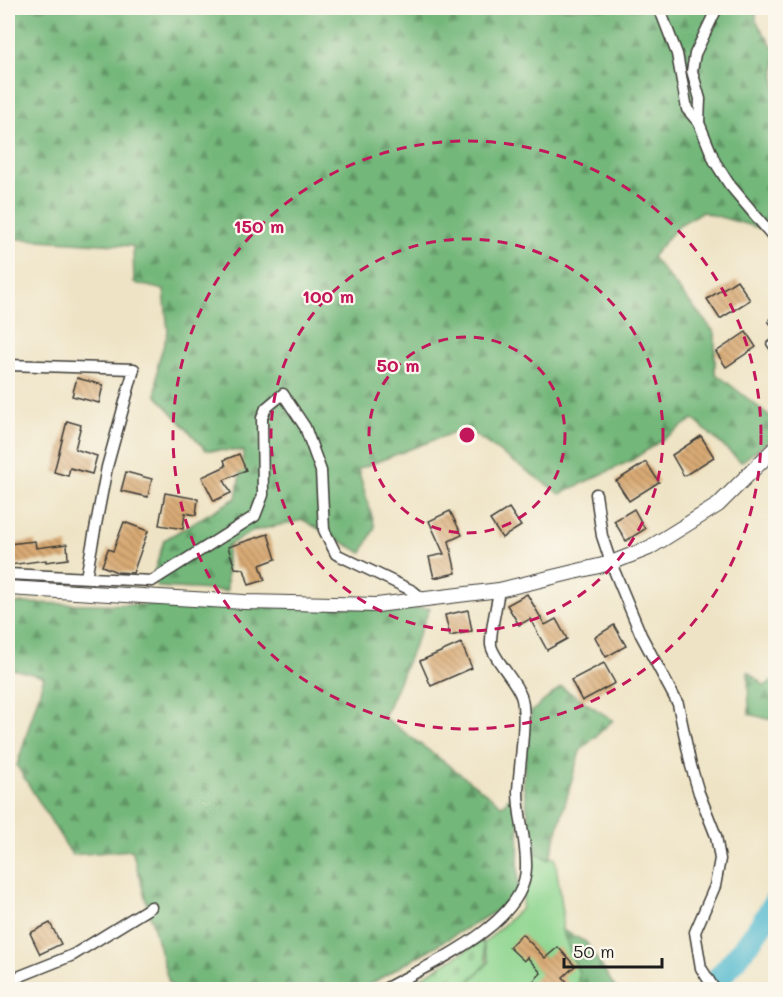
<svg xmlns="http://www.w3.org/2000/svg" width="783" height="997" font-family="Mali,sans-serif">
  <style>
    .grass { fill: #8fd690; stroke: #567956; stroke-width: 1.5 }
    .forest { fill: url(#forest-firs); stroke: #486a4b; stroke-width: 1.5 }
    .cemetery { fill: url(#cemetery-stones); stroke: #567956; stroke-width: 1.5 }
    .lines { fill: none; stroke-linecap: round; stroke-linejoin: round }
    .river { stroke: #50b8ce; stroke-width: 24 }
    .building { fill: url(#building-back-hatch) }
    .service-casing { stroke: #3c3a35; stroke-width: 8 }
    .minor-casing { stroke: #3c3a35; stroke-width: 13 }
    .tertiary-casing { stroke: #3c3a35; stroke-width: 16 }
    .service { stroke: #fff; stroke-width: 5 }
    .minor { stroke: #fff; stroke-width: 10 }
    .tertiary { stroke: #fff; stroke-width: 14 }
    .ring { fill: none; stroke: #c2185b; stroke-width: 3; stroke-dasharray: 10 8 }
    .centre { fill: #c2185b; stroke: #fbf7ec; stroke-width: 3 }
    .ring-label { font-size: 18px; text-anchor: middle; font-weight: bold; fill: #c2185b; stroke: #fbf7ec; stroke-width: 4.5; stroke-linejoin: round; paint-order: stroke }
  </style>
  <defs>
    <pattern id="forest-firs" width="22" height="20" patternUnits="userSpaceOnUse" patternTransform="scale(1.5)"><rect width="22" height="20" fill="#73b77a"/><path d="M5 1l3.5 6h-7zM16 11l3.5 6h-7z" fill="#5e9463"/></pattern>
    <pattern id="cemetery-stones" width="16" height="16" patternUnits="userSpaceOnUse" patternTransform="scale(1.5)"><rect width="16" height="16" fill="#8fd690"/><path d="M2 7V4a2 2 0 0 1 4 0v3zM10 15v-3a2 2 0 0 1 4 0v3z" fill="#7bb77c"/></pattern>
    <pattern id="building-back-hatch" width="6" height="6" patternUnits="userSpaceOnUse" patternTransform="scale(1.5)"><rect width="6" height="6" fill="#d9aa74"/><path d="M-1 5l2 2M0 0l6 6M5-1l2 2" fill="none" stroke="#af8a5e"/></pattern>
  </defs>
  <rect width="100%" height="100%" fill="#fbf7ec"/>
  <filter id="ink" filterUnits="userSpaceOnUse"><feTurbulence type="fractalNoise" baseFrequency=".0167" numOctaves="2"/><feDisplacementMap in="SourceGraphic" scale="12" xChannelSelector="R" yChannelSelector="G"/><feConvolveMatrix kernelMatrix="1 2 1 2 8 2 1 2 1" color-interpolation-filters="sRGB"/></filter>
  <filter id="wash" filterUnits="userSpaceOnUse"><feTurbulence type="fractalNoise" baseFrequency=".008" numOctaves="4" result="noise"/><feDisplacementMap in="SourceGraphic" scale="24" xChannelSelector="R" yChannelSelector="G"/><feGaussianBlur stdDeviation="1.35" result="paint"/><feColorMatrix in="noise" values="0 0 0 0 0 0 0 0 0 0 0 0 0 0 0 0 0 1.4 0 .05"/><feComposite in="paint" operator="in"/></filter>
  <g filter="url(#wash)">
    <rect width="100%" height="100%" fill="#eee3c4"/>
    <polygon class="grass" points="528,851 555,858 563,912 562,930 579,973 578,989 461,990 489,962 483,944 522,908"/>
    <g class="forest">
      <polygon points="8,8 756,8 756,21 775,50 775,236 767,230 702,212 679,225 652,257 715,333 715,373 775,420 775,436 741,462 693,419 632,460 560,494 465,428 358,469 375,527 362,553 303,520 253,531 227,546 227,591 158,587 153,576 164,540 236,498 244,451 206,450 156,395 158,363 168,332 164,290 134,283 133,246 8,238"/>
      <polygon points="8,603 430,608 384,717 503,806 519,781 518,898 362,989 175,989 169,983 132,850 72,855 17,766 44,677 8,668"/>
      <polygon points="748,672 765,686 775,678 775,721 749,714"/>
      <polygon points="561,687 613,720 580,751 549,860 534,851 523,782 531,712"/>
      <polygon points="562,930 586,942 616,989 578,989 579,973"/>
    </g>
    <polygon class="cemetery" points="482,941 487,964 461,989 402,989"/>
    <g class="lines">
      <path class="river" d="M708,990C733,962 758,934 776,901"/>
    </g>
    <g id="blocks">
      <g class="building">
        <polygon points="737,280 750,300 720,319 707,299"/>
        <polygon points="746,332 756,347 726,367 716,352"/>
        <polygon points="77,378 103,385 99,403 72,396"/>
        <polygon points="67,421 81,425 75,449 97,456 92,474 70,468 68,476 54,472"/>
        <polygon points="701,436 714,457 684,476 672,455"/>
        <polygon points="239,454 246,470 224,480 231,493 214,501 202,477 226,466 224,460"/>
        <polygon points="646,462 659,482 629,501 616,481"/>
        <polygon points="126,472 152,479 148,497 121,491"/>
        <polygon points="165,493 198,499 196,515 185,513 183,529 159,525"/>
        <polygon points="509,508 521,526 502,538 490,520"/>
        <polygon points="634,509 645,529 626,541 614,521"/>
        <polygon points="450,511 462,535 449,541 456,573 434,578 429,557 444,554 429,521"/>
        <polygon points="124,522 148,531 133,573 117,572 102,566 108,549 113,551"/>
        <polygon points="268,534 276,559 260,565 265,580 249,585 244,569 235,568 228,547"/>
        <polygon points="35,541 36,548 67,544 68,559 46,562 46,560 10,565 8,544"/>
        <polygon points="527,594 545,625 556,619 567,639 547,650 530,619 519,625 507,605"/>
        <polygon points="468,610 472,631 450,636 445,615"/>
        <polygon points="614,625 626,646 606,657 595,637"/>
        <polygon points="461,643 472,668 431,686 420,661"/>
        <polygon points="604,663 615,683 582,701 571,680"/>
        <polygon points="50,923 61,944 40,954 30,933"/>
        <polygon points="522,934 545,958 558,947 575,966 563,977 574,990 525,990 541,973 527,957 524,961 509,947"/>
      </g>
    </g>
  </g>
  <g filter="url(#ink)">
    <use href="#blocks" fill-opacity="0" stroke="#3c3a35" stroke-width="1.5"/>
    <g class="lines">
      <g class="service-casing">
        <g id="service">
          <polyline points="772,321 776,319"/>
          <polyline points="770,344 776,352"/>
        </g>
      </g>
      <g class="minor-casing">
        <g id="minor">
          <polyline points="656,8 662,15 677,54 687,109 699,123 715,162 729,184 776,240"/>
          <polyline points="699,123 700,99 692,71 695,54 717,8"/>
          <polyline points="8,365 134,369 107,467 86,577"/>
          <polyline points="596,494 602,536 611,563 641,635 678,704 691,766 699,793 716,836 720,859 715,886 695,932 701,968 715,990"/>
          <polyline points="8,574 152,581 255,516 263,495 262,418 266,408 283,394 305,427 321,471 324,530 336,554 413,591 424,600"/>
          <polyline points="8,981 73,955 151,907"/>
          <path d="M383,990C427,965 525,925 526,868C527,842 518,817 518,791C519,767 528,715 521,696C516,681 493,658 491,645C490,630 497,606 499,590"/>
        </g>
      </g>
      <g class="tertiary-casing">
        <polyline id="tertiary" points="8,588 244,602 377,605 499,590 611,563 649,548 718,505 776,447"/>
      </g>
      <use href="#service" class="service"/>
      <use href="#minor" class="minor"/>
      <use href="#tertiary" class="tertiary"/>
    </g>
  </g>
  <g class="ring">
    <circle cx="467" cy="435" r="98"/>
    <circle cx="467" cy="435" r="196"/>
    <circle cx="467" cy="435" r="294"/>
  </g>
  <circle cx="467" cy="435" r="9" class="centre"/>
  <g class="ring-label">
    <text x="259" y="233">150 m</text>
    <text x="328" y="303">100 m</text>
    <text x="398" y="372">50 m</text>
  </g>
  <rect width="783" height="997" fill="none" stroke="#fbf7ec" stroke-width="30"/>
  <path d="M564 958v9h98v-9" fill="none" stroke="#1c1c1c" stroke-width="3"/>
  <text x="573" y="958" font-size="18" fill="#1c1c1c" stroke="#fbf7ec" stroke-width="4.5" paint-order="stroke">50 m</text>
</svg>
